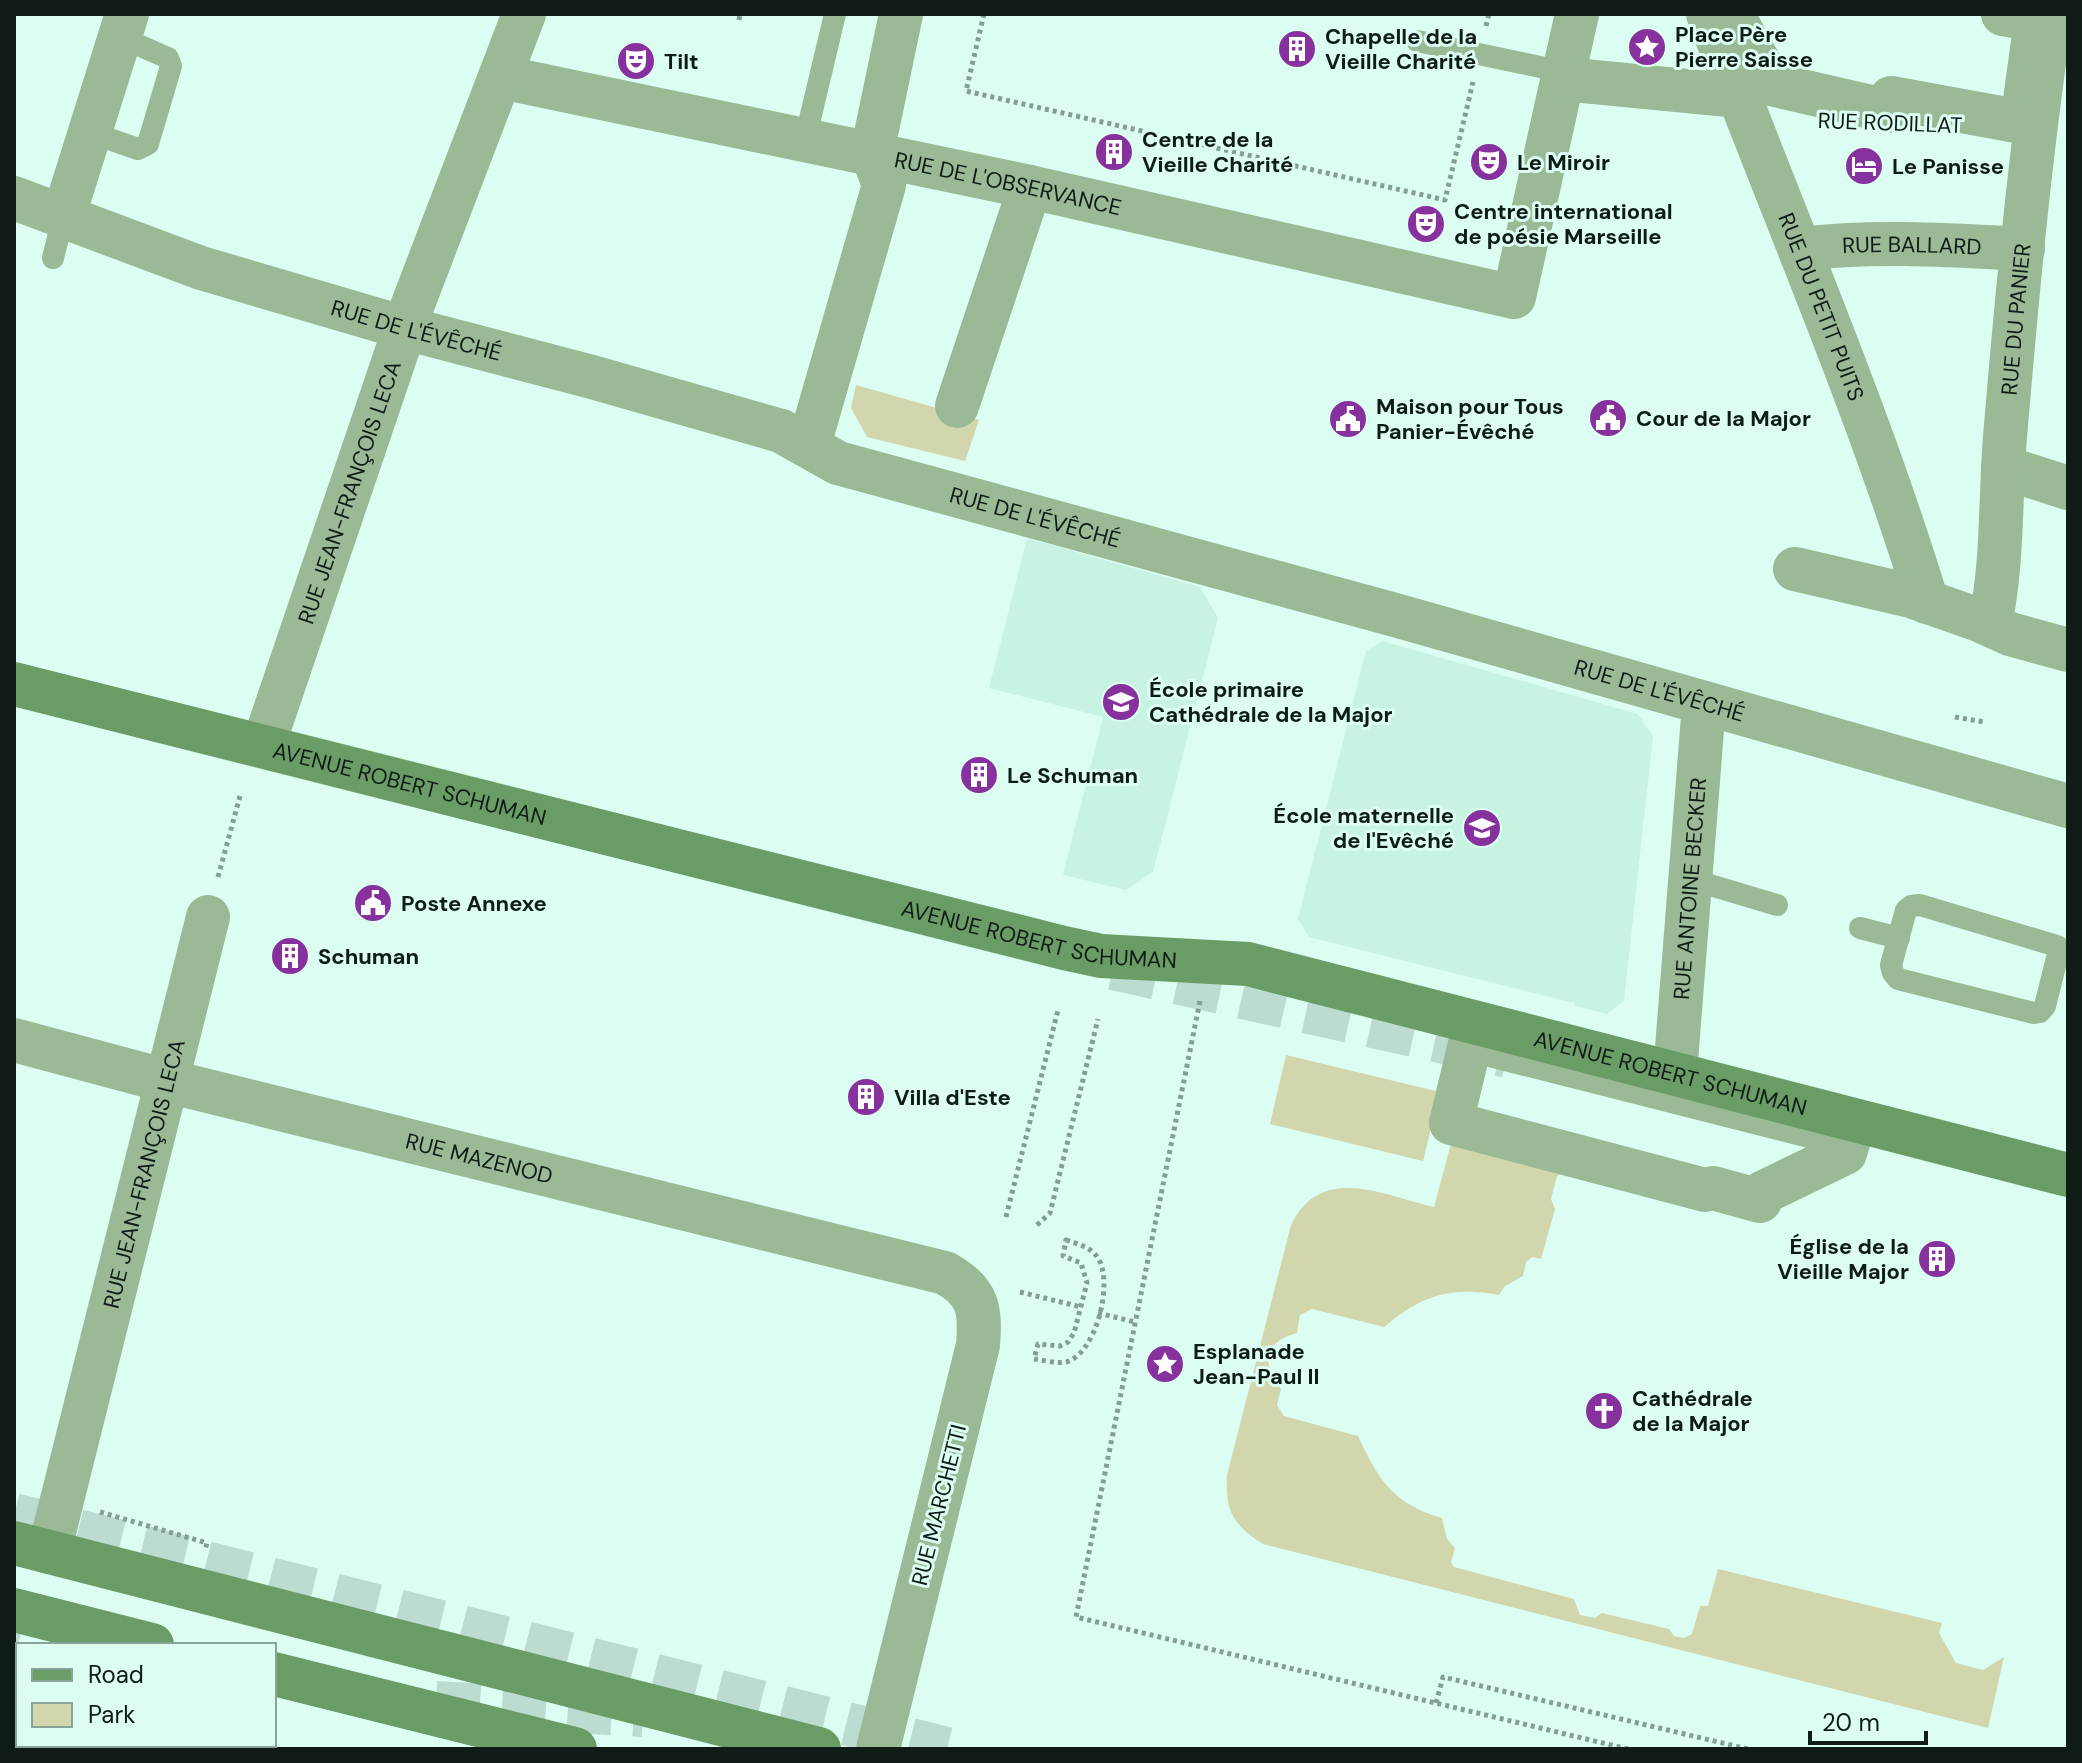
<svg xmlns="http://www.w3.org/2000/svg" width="2082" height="1763" font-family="'DM Sans',sans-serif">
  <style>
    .built { fill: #c8f3e3 }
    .green { fill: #d1d6ad }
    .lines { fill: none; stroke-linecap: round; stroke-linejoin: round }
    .highway-tunnel { stroke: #bddcd1; stroke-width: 44; stroke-dasharray: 44 22; stroke-linecap: butt }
    .path { stroke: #859e95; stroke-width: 5; stroke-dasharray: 4 4; stroke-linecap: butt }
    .lane { stroke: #99ba95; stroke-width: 22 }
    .street { stroke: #99ba95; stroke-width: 44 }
    .secondary { stroke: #6a9d66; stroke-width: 44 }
    .labels { text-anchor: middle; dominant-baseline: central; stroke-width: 6; stroke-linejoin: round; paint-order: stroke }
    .poi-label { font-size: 22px; font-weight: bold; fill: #0f1b17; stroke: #dcfef2; text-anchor: start }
    .street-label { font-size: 22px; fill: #0f1b17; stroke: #dcfef2 }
  </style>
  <rect width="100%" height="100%" fill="#dcfef2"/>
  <g class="built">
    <polygon points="1027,538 1200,587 1218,618 1153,872 1126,890 1063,875 1103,717 989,688"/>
    <polygon points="1383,641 1638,714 1653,736 1624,1001 1607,1014 1575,1006 1574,1003 1309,937 1298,919 1366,651"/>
    <polygon points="14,1711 18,1712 18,1745 149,1745 165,1749 14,1749"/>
  </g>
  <g class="green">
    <polygon points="856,385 979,420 965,461 867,437 851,408"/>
    <polygon points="1286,1055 1440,1092 1423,1161 1270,1124"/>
    <path d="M1453,1136L1565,1171L1557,1176L1551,1199L1555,1209L1541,1259L1532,1257L1526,1262L1523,1276L1505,1286L1499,1295C1451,1286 1422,1295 1384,1327L1312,1309L1300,1315L1297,1333C1264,1342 1261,1363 1281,1389L1277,1405L1284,1416L1358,1436C1378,1479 1393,1504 1442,1518L1447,1539L1455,1548L1451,1562L1454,1567L1574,1599L1580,1615L1595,1618L1602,1613L1669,1629L1674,1636L1684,1638L1692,1634L1700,1606H1708L1718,1569L1942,1623L1939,1633L1956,1663L1983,1670L2004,1657L1988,1728L1263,1544C1233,1525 1225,1511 1227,1475L1291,1225C1321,1163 1382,1195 1434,1207Z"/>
  </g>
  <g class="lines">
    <g class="highway-tunnel">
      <polyline points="1113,968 1507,1056"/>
      <polyline points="14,1515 947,1749"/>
      <polyline points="14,1644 18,1645"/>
      <polyline points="436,1703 643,1715"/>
    </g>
    <g class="path">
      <polyline points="984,14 966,91 1445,200 1473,82"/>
      <polyline points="739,20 740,14"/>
      <polyline points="1486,26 1489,14"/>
      <polyline points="1955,717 1984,722"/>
      <polyline points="218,877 240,796"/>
      <polyline points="1200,1001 1076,1617 1628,1749"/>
      <polyline points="1006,1217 1058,1010"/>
      <polyline points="1037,1225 1050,1213 1098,1019"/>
      <path d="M1066,1240C1078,1244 1091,1247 1098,1258C1114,1283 1096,1354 1066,1362C1056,1364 1044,1360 1034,1359L1038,1344L1060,1346L1068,1342L1074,1333L1087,1283L1081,1263L1063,1256Z"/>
      <polyline points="1020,1292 1081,1307"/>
      <polyline points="1098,1313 1135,1322"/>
      <polyline points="100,1512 207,1543 205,1550"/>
      <polyline points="1436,1703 1443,1677 1748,1749"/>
    </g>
    <g class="lane">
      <polyline points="1417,41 1564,72"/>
      <polyline points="89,132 138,149 148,144 171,66 168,58 120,37"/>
      <polyline points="805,140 835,14"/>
      <polyline points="53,258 63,218"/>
      <polyline points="1690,879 1777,905"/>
      <polygon points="1920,905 2057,946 2058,954 2045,1006 2040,1012 2034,1013 1898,979 1893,973 1891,965 1906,910 1911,906"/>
      <polyline points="1860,928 1899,938"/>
    </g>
    <g class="street">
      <path id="s1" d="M1708,14C1781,210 1866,402 1927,602"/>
      <polyline points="1732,14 1771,84 1888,111 1891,98 2022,122 2036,20 2003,14"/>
      <path id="s2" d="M501,77L1030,187L1514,297L1577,14"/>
      <polyline points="1563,79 1739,96"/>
      <path id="s3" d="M14,198L201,268L405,328L592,377L781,431L838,463L1395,615L2068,806"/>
      <polyline points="63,218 127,14"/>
      <path id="s4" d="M1800,249C1874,240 1949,245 2023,249"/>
      <polyline points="957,406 1030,187"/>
      <polyline points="809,445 884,185 872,153 901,14"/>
      <polyline points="2003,467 2068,488"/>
      <polyline points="1795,569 1911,596 1979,620 2010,634 2068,650"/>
      <path id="s5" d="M1990,624C2003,563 2000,499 2005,437C2017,295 2030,154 2051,14"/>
      <path id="s6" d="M263,746L413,304L524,14"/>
      <path id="s7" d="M14,1040L167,1081L945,1273C978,1291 981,1309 978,1345L878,1749"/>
      <polygon points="1471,1040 1850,1136 1845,1153 1762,1193 1760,1201 1713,1188 1705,1190 1451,1123"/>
      <path id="s8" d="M1675,1074L1704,704"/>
      <path id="s9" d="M49,1552L208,917"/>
    </g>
    <g class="secondary">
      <path id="s10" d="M14,684L1064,948L1101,956L1248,964L2068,1175"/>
      <polyline points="14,1543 819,1749"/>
      <polyline points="14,1610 152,1645"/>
      <polyline points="274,1674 575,1749"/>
    </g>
  </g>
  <defs>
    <g id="sight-disc" transform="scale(2)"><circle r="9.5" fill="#86319e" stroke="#dcfef2"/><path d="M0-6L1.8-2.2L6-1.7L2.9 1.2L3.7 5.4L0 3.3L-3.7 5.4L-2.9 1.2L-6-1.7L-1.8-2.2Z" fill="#fff"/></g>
    <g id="building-disc" transform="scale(2)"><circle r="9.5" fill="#86319e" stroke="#dcfef2"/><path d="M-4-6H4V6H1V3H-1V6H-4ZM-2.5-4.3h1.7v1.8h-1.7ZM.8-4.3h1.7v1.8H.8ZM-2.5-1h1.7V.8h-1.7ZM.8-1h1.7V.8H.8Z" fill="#fff"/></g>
    <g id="theatre-disc" transform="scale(2)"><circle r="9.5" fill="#86319e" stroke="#dcfef2"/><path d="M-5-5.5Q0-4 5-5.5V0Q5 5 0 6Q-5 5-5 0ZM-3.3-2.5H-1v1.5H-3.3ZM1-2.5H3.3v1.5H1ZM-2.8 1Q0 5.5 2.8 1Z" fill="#fff"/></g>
    <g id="hotel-disc" transform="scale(2)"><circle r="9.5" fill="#86319e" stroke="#dcfef2"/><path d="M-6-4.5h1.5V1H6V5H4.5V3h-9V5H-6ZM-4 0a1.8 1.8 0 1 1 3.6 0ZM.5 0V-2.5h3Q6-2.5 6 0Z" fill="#fff"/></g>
    <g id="civic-disc" transform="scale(2)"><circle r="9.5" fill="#86319e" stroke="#dcfef2"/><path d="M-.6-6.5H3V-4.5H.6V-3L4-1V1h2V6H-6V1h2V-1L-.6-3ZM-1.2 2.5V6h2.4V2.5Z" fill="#fff"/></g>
    <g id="school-disc" transform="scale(2)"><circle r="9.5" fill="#86319e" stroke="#dcfef2"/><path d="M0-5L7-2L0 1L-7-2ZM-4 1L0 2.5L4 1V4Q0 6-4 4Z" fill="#fff"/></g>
    <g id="church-disc" transform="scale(2)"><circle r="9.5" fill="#86319e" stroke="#dcfef2"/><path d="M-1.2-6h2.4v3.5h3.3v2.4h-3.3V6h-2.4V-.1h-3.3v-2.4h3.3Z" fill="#fff"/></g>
  </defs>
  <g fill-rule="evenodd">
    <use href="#sight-disc" x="1647" y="47"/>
    <use href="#building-disc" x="1297" y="49"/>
    <use href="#theatre-disc" x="636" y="61"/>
    <use href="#building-disc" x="1114" y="152"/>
    <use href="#theatre-disc" x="1489" y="162"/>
    <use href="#hotel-disc" x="1864" y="166"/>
    <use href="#theatre-disc" x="1426" y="224"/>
    <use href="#civic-disc" x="1608" y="418"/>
    <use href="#civic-disc" x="1348" y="419"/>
    <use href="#school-disc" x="1121" y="702"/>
    <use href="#building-disc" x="979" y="775"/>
    <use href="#school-disc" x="1482" y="828"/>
    <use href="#civic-disc" x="373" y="903"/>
    <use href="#building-disc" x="290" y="956"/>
    <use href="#building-disc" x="866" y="1097"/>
    <use href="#building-disc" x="1937" y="1259"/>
    <use href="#sight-disc" x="1165" y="1364"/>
    <use href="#church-disc" x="1604" y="1411"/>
  </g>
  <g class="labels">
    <g class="poi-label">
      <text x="1675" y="34">Place Père<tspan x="1675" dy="25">Pierre Saisse</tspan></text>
      <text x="1325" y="36">Chapelle de la<tspan x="1325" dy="25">Vieille Charité</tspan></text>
      <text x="664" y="61">Tilt</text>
      <text x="1142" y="139">Centre de la<tspan x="1142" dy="25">Vieille Charité</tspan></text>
      <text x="1517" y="162">Le Miroir</text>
      <text x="1892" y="166">Le Panisse</text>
      <text x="1454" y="211">Centre international<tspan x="1454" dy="25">de poésie Marseille</tspan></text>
      <text x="1376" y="406">Maison pour Tous<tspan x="1376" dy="25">Panier-Évêché</tspan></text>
      <text x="1636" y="418">Cour de la Major</text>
      <text x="1149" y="689">École primaire<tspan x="1149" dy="25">Cathédrale de la Major</tspan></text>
      <text x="1007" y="775">Le Schuman</text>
      <text x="1454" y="815" text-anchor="end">École maternelle<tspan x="1454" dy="25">de l'Evêché</tspan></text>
      <text x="401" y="903">Poste Annexe</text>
      <text x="318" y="956">Schuman</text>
      <text x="894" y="1097">Villa d'Este</text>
      <text x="1909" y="1246" text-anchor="end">Église de la<tspan x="1909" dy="25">Vieille Major</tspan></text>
      <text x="1193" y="1351">Esplanade<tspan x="1193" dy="25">Jean-Paul II</tspan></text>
      <text x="1632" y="1398">Cathédrale<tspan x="1632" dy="25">de la Major</tspan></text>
    </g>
    <g class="street-label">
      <text transform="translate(1890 123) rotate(2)">RUE RODILLAT</text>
      <text stroke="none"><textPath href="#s2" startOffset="518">RUE DE L'OBSERVANCE</textPath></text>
      <text stroke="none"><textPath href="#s4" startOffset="112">RUE BALLARD</textPath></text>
      <text stroke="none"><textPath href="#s1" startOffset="314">RUE DU PETIT PUITS</textPath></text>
      <text stroke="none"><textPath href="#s5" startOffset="306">RUE DU PANIER</textPath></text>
      <text stroke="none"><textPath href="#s3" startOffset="424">RUE DE L'ÉVÊCHÉ</textPath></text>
      <text stroke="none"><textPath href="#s6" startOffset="268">RUE JEAN-FRANÇOIS LECA</textPath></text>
      <text stroke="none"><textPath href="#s3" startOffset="1072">RUE DE L'ÉVÊCHÉ</textPath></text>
      <text stroke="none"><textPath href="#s3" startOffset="1720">RUE DE L'ÉVÊCHÉ</textPath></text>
      <text stroke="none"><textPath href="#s10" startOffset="408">AVENUE ROBERT SCHUMAN</textPath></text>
      <text stroke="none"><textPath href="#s8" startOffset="186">RUE ANTOINE BECKER</textPath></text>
      <text stroke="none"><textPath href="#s10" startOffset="1056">AVENUE ROBERT SCHUMAN</textPath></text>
      <text stroke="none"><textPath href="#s10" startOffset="1704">AVENUE ROBERT SCHUMAN</textPath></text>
      <text stroke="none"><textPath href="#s7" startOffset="480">RUE MAZENOD</textPath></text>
      <text stroke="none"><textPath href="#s9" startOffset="390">RUE JEAN-FRANÇOIS LECA</textPath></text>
      <text transform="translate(939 1505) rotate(-76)">RUE MARCHETTI</text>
    </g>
  </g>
  <rect width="2082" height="1763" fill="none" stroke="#0f1b17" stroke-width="32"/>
  <rect x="16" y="1643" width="260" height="104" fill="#dcfef2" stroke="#8aa39a" stroke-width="2"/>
  <rect x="32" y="1669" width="40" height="12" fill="#6a9d66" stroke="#8aa39a" stroke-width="2"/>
  <text x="88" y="1683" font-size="24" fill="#0f1b17">Road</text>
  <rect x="32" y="1703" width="40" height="24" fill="#d1d6ad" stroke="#8aa39a" stroke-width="2"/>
  <text x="88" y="1723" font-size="24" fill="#0f1b17">Park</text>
  <path d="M1810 1731v12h116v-12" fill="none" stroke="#0f1b17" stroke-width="4"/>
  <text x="1822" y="1731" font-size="24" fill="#0f1b17" stroke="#dcfef2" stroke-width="6" paint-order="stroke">20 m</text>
</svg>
